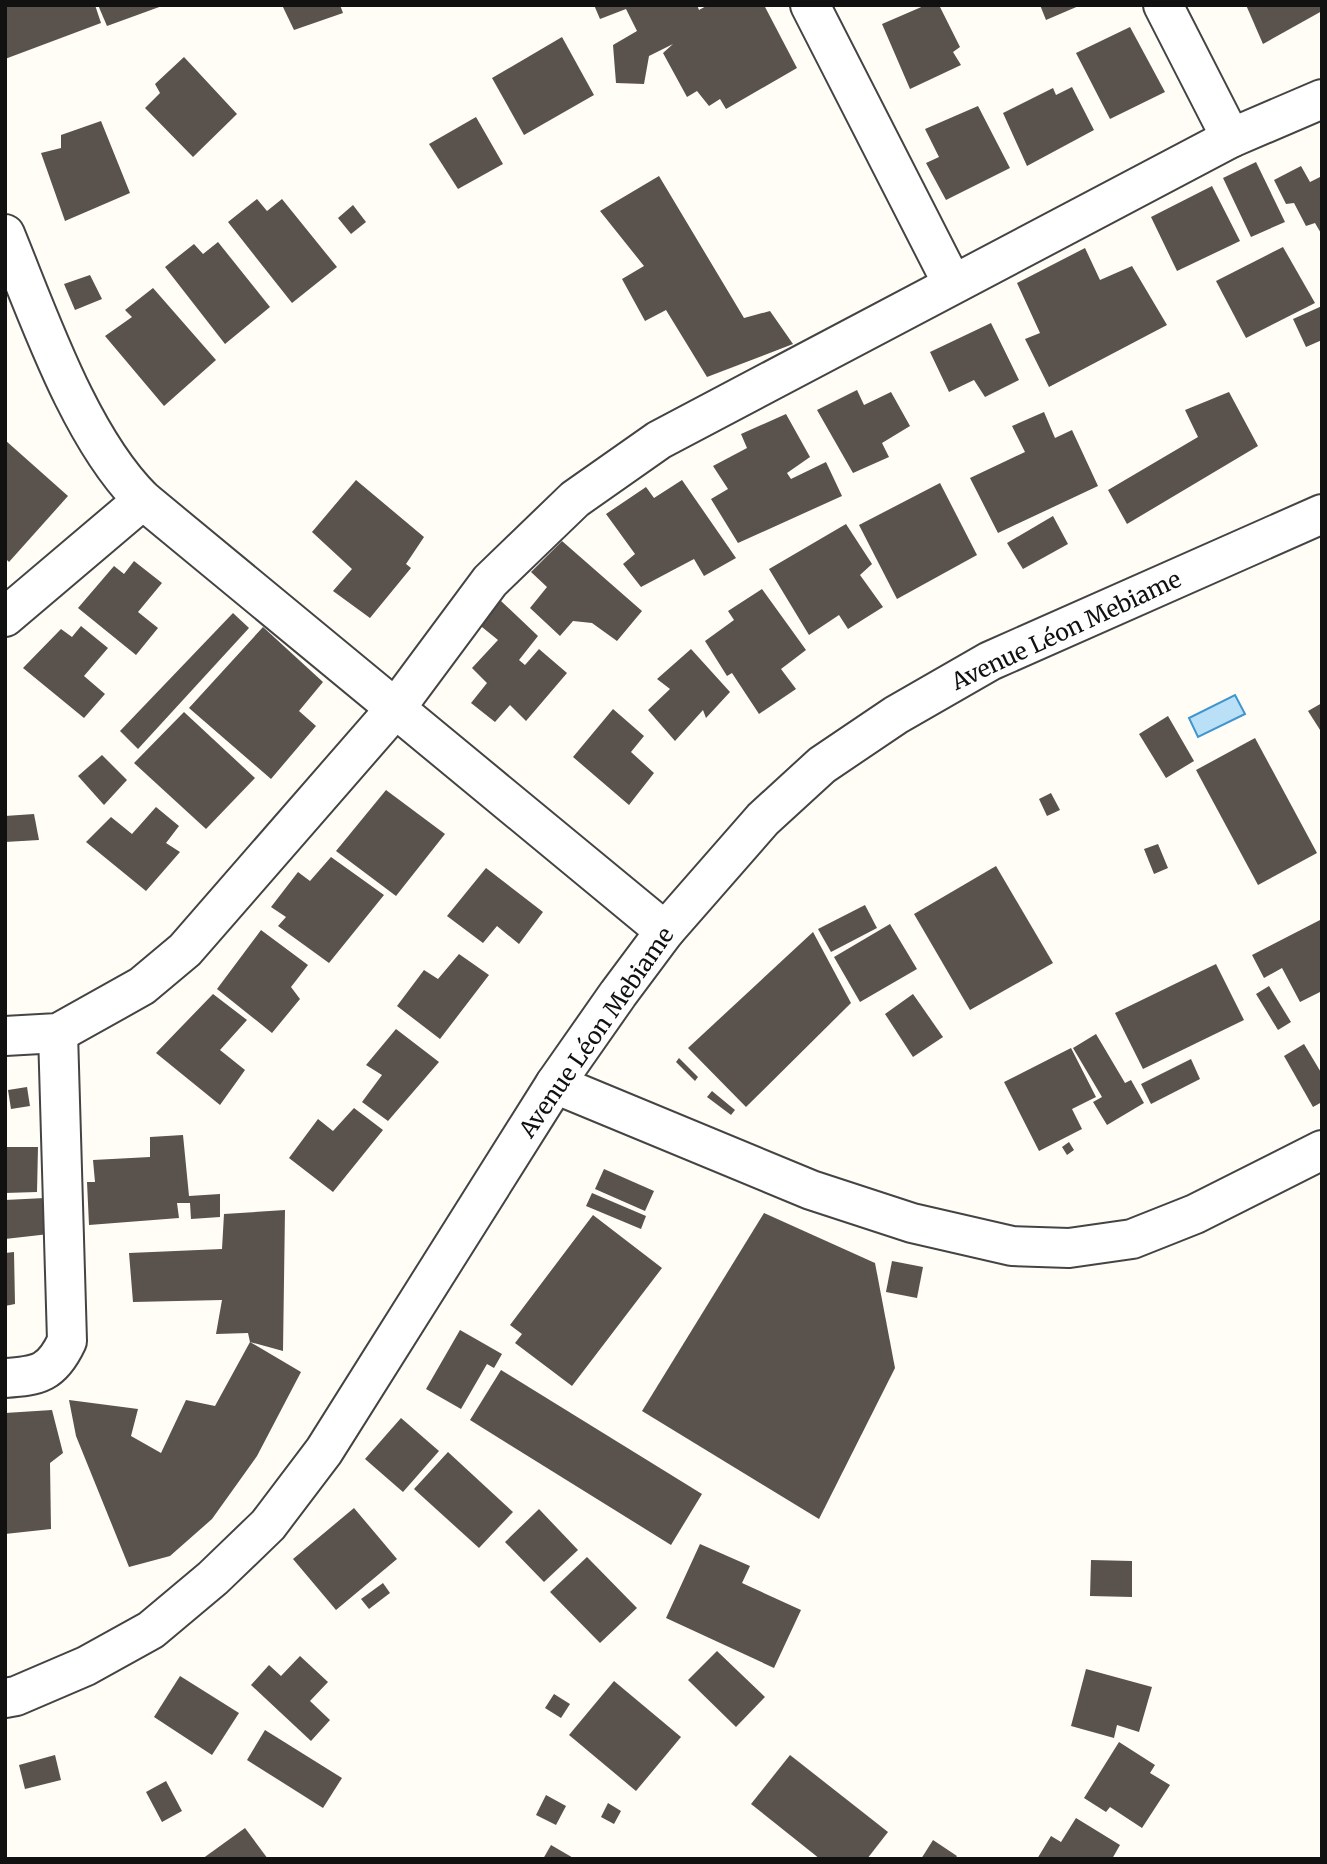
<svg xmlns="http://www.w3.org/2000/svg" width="1327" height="1864" font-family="Merriweather,serif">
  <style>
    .water { fill: #b9e0f7; stroke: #3f96cf; stroke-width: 2 }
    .building { fill: #5a524d }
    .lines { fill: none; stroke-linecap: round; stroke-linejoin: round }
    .minor-casing { stroke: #444; stroke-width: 42 }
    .tertiary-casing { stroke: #444; stroke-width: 42 }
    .minor { stroke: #fff; stroke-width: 38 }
    .tertiary { stroke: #fff; stroke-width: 38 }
    .labels { text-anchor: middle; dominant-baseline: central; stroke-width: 7; stroke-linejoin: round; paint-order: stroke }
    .street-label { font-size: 23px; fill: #111; stroke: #fff }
  </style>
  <rect width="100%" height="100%" fill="#fffdf5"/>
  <polygon class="water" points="1235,695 1245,714 1198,737 1189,718"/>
  <g class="building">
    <polygon points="5,5 95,5 101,23 5,59"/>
    <polygon points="98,5 162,5 162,6 107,26"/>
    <polygon points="282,5 340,5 343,13 294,30"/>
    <polygon points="594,5 697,5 699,10 708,5 764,5 797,68 726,109 720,99 709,106 697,91 687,97 663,53 673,44 649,56 644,84 616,83 613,45 637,31 626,9 600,19"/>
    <polygon points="926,5 939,5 960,47 953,52 961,65 910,89 882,24"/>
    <polygon points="1040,5 1081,5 1046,20"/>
    <polygon points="1246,5 1322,5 1322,11 1263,44"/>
    <polygon points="1130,27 1165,92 1110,119 1076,53"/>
    <polygon points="562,37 594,95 524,135 492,78"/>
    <polygon points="184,57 237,114 193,157 145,108 160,93 155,84"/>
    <polygon points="1072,87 1094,130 1027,166 1003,113 1053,88 1056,95"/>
    <polygon points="978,106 1010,168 946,200 926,163 939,157 925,129"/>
    <polygon points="476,117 503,164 458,189 429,144"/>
    <polygon points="101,121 130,193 65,221 41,153 61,148 61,135"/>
    <polygon points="1256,162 1285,222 1251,237 1223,178"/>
    <polygon points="1301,166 1310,182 1322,176 1322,235 1315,223 1306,226 1294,203 1286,204 1274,180"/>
    <polygon points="659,176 744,318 770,311 793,344 707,377 666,310 645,321 622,279 644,266 600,211"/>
    <polygon points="1212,186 1240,241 1177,271 1151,217"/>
    <polygon points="257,199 267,211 282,199 337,267 292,303 228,222"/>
    <polygon points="353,205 366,222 351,234 338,218"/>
    <polygon points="218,242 270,307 225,344 165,267 194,244 203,254"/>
    <polygon points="1283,247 1315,303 1246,338 1216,281"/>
    <polygon points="1085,248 1100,280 1132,266 1167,325 1049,387 1025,339 1040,333 1017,283"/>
    <polygon points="90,275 102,299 75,310 64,284"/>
    <polygon points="153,288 216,360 164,406 105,336 132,317 125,310"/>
    <polygon points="1322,306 1322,340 1306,347 1293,319"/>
    <polygon points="991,323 1019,380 985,397 974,380 949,392 930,352"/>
    <polygon points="857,390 864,405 891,392 910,426 882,443 889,457 853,473 817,410"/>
    <polygon points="1229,392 1258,446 1127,524 1108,490 1198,437 1185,410"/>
    <polygon points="1044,412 1055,438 1072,430 1098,486 998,533 970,478 1025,452 1012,426"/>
    <polygon points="786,414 810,457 787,473 791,479 826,462 842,496 738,543 711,499 728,489 713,466 747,448 741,434"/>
    <polygon points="5,440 68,496 9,562 5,558"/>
    <polygon points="356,480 424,537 406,564 411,568 370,618 333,591 352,569 312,532"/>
    <polygon points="682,480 736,558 704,576 694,559 641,587 623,564 635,554 606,514 646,487 654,498"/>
    <polygon points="940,483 977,555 897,599 859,525"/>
    <polygon points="1053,516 1068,544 1023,569 1007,543"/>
    <polygon points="846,524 872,564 860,575 883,607 848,629 839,615 809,635 769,569"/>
    <polygon points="562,541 642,611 617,641 592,623 573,621 560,636 530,608 547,587 531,572"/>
    <polygon points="134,561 162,583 138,612 158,628 136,655 78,608 114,566 124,574"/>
    <polygon points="762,589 806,650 781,669 796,689 759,714 732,673 727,676 705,641 734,620 728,611"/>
    <polygon points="501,601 538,636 519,660 525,665 539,649 567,673 526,721 510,705 495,722 471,703 487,683 472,668 498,640 477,623"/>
    <polygon points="233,613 249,628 138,749 120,731"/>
    <polygon points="81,626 108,648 84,676 105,694 84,718 23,668 61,629 72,637"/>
    <polygon points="263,627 323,682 299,711 316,726 271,779 189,708"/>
    <polygon points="691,649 730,692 706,718 703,710 675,741 648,710 670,689 657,679"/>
    <polygon points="1322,703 1322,733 1308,711"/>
    <polygon points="613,709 644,736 631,752 654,773 629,805 573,757"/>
    <polygon points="184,712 255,778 206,829 134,763"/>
    <polygon points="1168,716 1194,761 1166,778 1139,734"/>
    <polygon points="1255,738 1317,853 1258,885 1196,770"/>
    <polygon points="102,755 127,780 104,805 78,776"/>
    <polygon points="386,790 445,834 396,896 336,851"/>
    <polygon points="1051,793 1060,810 1047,816 1039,799"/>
    <polygon points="156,807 179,826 166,843 180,852 146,891 86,842 111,817 132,834"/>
    <polygon points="34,814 39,840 5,842 5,816"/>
    <polygon points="1158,844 1168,868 1154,874 1144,849"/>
    <polygon points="331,857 384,895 329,963 278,926 286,917 271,907 298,872 310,881"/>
    <polygon points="996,866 1053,963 970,1010 914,914"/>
    <polygon points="486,868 543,912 519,944 497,926 483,943 447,916"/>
    <polygon points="865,905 877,928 831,952 818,929"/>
    <polygon points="1322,919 1322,991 1300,1002 1282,968 1264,978 1252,955"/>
    <polygon points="890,924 917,969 860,1002 834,957"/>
    <polygon points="261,930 308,965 291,987 300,999 272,1033 217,989"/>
    <polygon points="813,932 851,1003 746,1107 688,1048"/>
    <polygon points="459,954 489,975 440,1039 397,1006 424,970 438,979"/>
    <polygon points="1216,964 1244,1020 1143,1069 1115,1013"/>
    <polygon points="1269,986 1291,1022 1278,1030 1256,994"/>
    <polygon points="213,994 247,1020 220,1050 245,1070 220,1105 156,1053"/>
    <polygon points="913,994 943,1037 913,1057 885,1014"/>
    <polygon points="396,1029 439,1062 388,1121 362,1102 382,1075 366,1065"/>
    <polygon points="1096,1034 1125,1083 1131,1080 1144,1103 1107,1125 1093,1102 1102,1097 1073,1048"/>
    <polygon points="1304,1044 1322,1074 1322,1102 1313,1107 1284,1056"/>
    <polygon points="1071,1048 1096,1097 1072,1109 1082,1129 1039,1151 1004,1082"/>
    <polygon points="679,1058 698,1077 695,1081 676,1062"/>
    <polygon points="1191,1059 1200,1079 1151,1104 1141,1084"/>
    <polygon points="27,1087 30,1106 11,1109 8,1090"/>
    <polygon points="712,1091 735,1110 731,1115 707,1097"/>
    <polygon points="354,1108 383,1130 333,1192 289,1158 318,1119 333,1131"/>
    <polygon points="183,1135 189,1196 220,1194 220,1217 191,1219 190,1203 177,1203 179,1218 89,1225 87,1182 95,1182 93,1160 150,1157 150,1137"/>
    <polygon points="1069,1142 1074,1150 1067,1155 1062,1147"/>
    <polygon points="5,1147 38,1147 37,1192 5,1193"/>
    <polygon points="604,1169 654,1191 645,1211 595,1189"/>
    <polygon points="592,1193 646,1216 641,1229 586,1206"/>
    <polygon points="45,1198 49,1234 5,1239 5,1200"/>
    <polygon points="285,1210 283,1351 250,1342 301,1372 257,1456 212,1519 170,1556 129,1567 76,1436 69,1400 138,1409 131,1436 161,1453 186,1400 215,1406 250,1342 248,1333 216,1334 222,1300 133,1302 129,1253 222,1249 224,1214"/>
    <polygon points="764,1213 875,1263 895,1368 819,1519 642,1411"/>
    <polygon points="593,1215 662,1268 572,1386 515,1343 522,1334 510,1325"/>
    <polygon points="14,1252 15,1304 5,1306 5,1253"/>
    <polygon points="892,1261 923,1267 917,1298 886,1292"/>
    <polygon points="460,1330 502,1354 494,1368 487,1364 461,1409 426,1389"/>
    <polygon points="501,1370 702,1494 671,1545 470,1420"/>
    <polygon points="52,1410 63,1453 50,1463 51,1529 5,1534 5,1413"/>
    <polygon points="401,1418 439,1451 403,1492 365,1459"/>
    <polygon points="448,1452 513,1512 479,1548 414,1489"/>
    <polygon points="354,1508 397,1559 336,1610 293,1559"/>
    <polygon points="539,1509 578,1550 544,1582 505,1542"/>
    <polygon points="700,1544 750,1566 742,1583 801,1610 774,1668 666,1618"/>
    <polygon points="587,1557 637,1608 600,1643 550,1592"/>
    <polygon points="1091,1560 1132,1561 1132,1597 1090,1596"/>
    <polygon points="383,1583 390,1593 369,1609 361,1599"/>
    <polygon points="717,1651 765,1697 736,1727 688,1680"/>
    <polygon points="300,1656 328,1682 310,1701 330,1720 311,1741 251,1685 269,1665 281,1676"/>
    <polygon points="1086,1669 1152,1687 1139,1732 1117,1725 1114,1738 1071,1726"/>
    <polygon points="180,1676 239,1713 212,1755 154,1717"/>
    <polygon points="614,1681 681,1737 636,1791 569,1735"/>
    <polygon points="554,1694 570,1704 561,1718 545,1708"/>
    <polygon points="265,1730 342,1778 323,1808 247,1760"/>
    <polygon points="1119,1742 1155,1765 1150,1773 1170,1785 1142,1828 1110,1807 1106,1812 1084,1798"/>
    <polygon points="55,1755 61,1780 25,1789 19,1765"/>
    <polygon points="790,1755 888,1832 867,1859 820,1859 751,1804"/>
    <polygon points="166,1781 182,1811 162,1822 146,1792"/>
    <polygon points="546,1795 566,1806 556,1825 536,1815"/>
    <polygon points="608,1803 621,1811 614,1824 601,1817"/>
    <polygon points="1076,1818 1120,1845 1112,1859 1037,1859 1051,1836 1061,1842"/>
    <polygon points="245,1828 268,1859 202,1859"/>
    <polygon points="933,1840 957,1856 955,1859 921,1859"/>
    <polygon points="551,1845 575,1859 543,1859"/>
  </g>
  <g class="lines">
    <g class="minor-casing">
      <g id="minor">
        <polyline points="810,5 952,283"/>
        <polyline points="1163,5 1231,138"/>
        <polyline points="5,617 143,500"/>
        <polyline points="5,1036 58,1033 142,986 185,950 395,709 490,581 575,499 659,440 1231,138 1322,99"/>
        <polyline points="555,1084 811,1190 912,1223 1012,1246 1069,1248 1132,1239 1195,1214 1322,1150"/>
        <path d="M5,1378C39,1376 52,1373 67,1341L58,1033"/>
      </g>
    </g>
    <g class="tertiary-casing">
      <g id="tertiary">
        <path d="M5,234C39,317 80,438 143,500L665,931"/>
        <polyline points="5,1698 16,1696 86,1666 151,1630 213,1578 268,1525 324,1451 555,1084 618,994 665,931 763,819 822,765 896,715 990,661 1322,514"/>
      </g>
    </g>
    <use href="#minor" class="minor"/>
    <use href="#tertiary" class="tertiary"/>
  </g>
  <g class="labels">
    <g class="street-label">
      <text transform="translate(1066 630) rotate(-25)">Avenue Léon Mebiame</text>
      <text transform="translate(596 1032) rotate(-55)">Avenue Léon Mebiame</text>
    </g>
  </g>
  <rect width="1327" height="1864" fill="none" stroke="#111111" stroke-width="14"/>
</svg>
